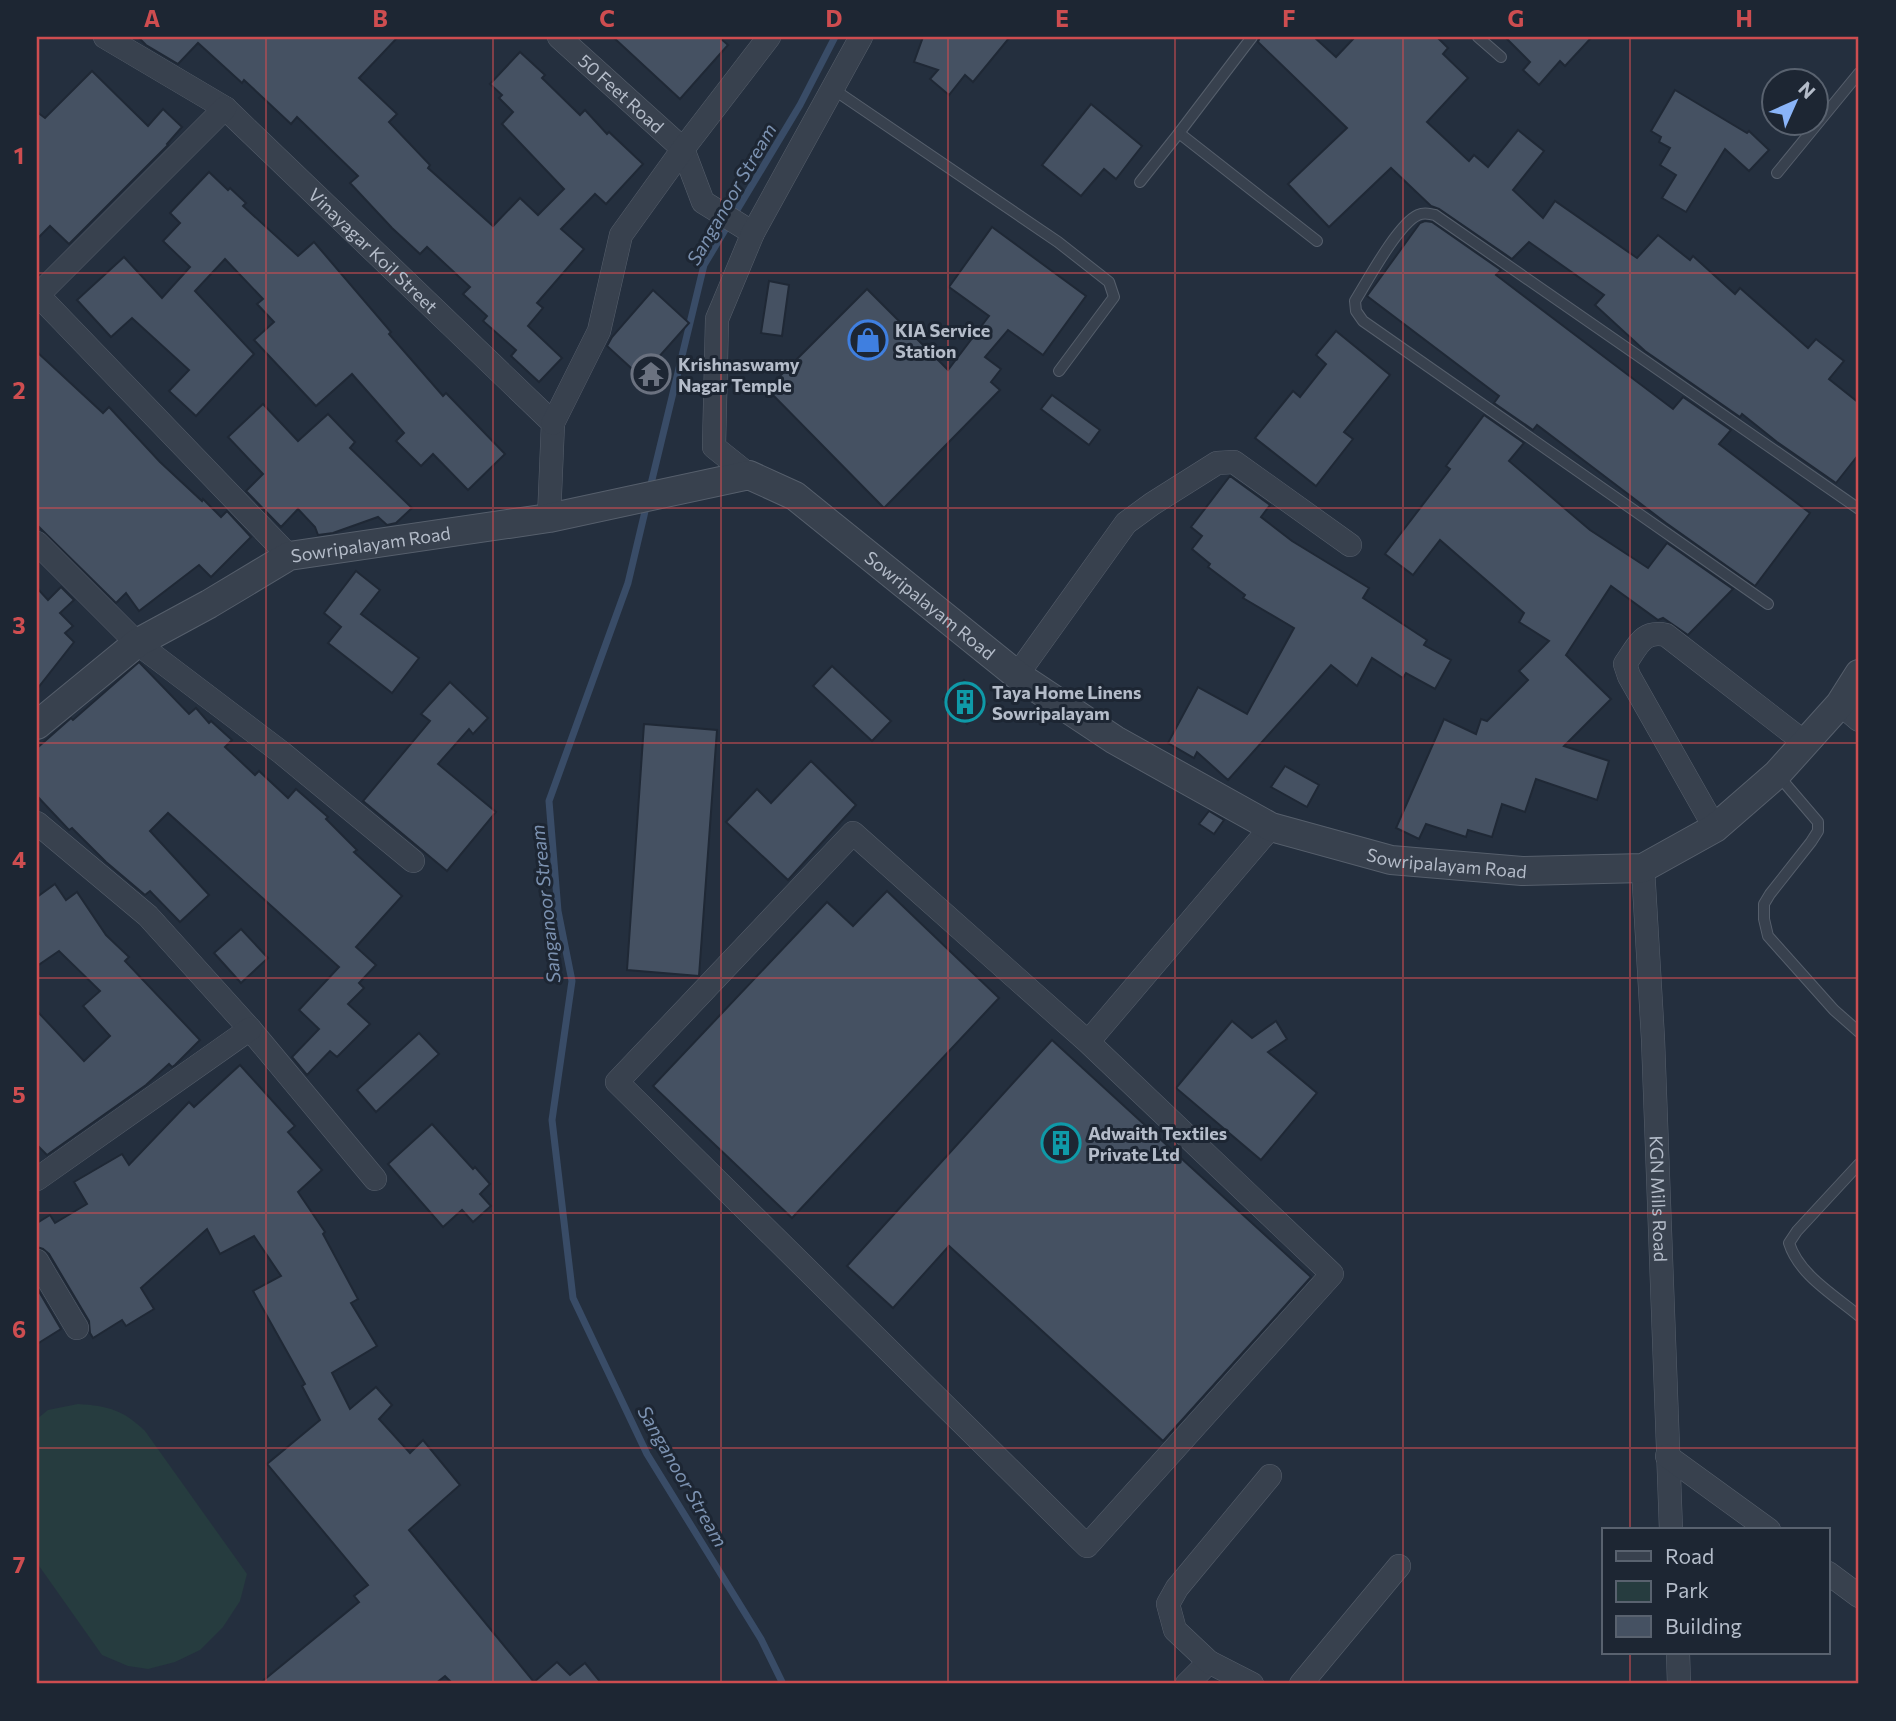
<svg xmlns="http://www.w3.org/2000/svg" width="1896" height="1721" font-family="Commissioner,sans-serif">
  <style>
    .green { fill: #263c3f }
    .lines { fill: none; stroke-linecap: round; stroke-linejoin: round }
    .stream { stroke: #394c67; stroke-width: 7 }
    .building { fill: #455162; stroke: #1f2835; stroke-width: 2 }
    .service-casing { stroke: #565f6c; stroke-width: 12 }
    .minor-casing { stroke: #565f6c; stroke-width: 24 }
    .tertiary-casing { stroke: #565f6c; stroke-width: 30 }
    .service { stroke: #38414e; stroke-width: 10 }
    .minor { stroke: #38414e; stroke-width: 23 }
    .tertiary { stroke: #38414e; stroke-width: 28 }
    .grid { fill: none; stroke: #ce4d50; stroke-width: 2; stroke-opacity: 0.55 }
    .labels { text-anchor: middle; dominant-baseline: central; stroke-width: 6; stroke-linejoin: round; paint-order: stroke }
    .street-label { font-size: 18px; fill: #b4bcc9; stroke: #1d2633 }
    .poi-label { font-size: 18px; font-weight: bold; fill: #b4bcc9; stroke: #1d2633; text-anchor: start }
    .water-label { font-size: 19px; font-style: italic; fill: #7c92b1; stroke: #1d2633 }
    .neatline { fill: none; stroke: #ce4d50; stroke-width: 2.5 }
    .grid-label { font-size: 23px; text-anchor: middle; font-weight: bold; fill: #ce4d50 }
  </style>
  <rect width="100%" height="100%" fill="#242f3e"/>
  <path class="green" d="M78,1404C109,1406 123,1410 145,1431L247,1574L240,1601L223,1627L200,1650L175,1662L148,1669L128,1666L102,1655L37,1563V1419L48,1410Z"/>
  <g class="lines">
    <g class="stream">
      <polyline points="650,488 704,265 800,105 835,37"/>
      <polyline points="647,503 628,583 549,801 558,911 572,981 552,1120 573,1298 647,1454 761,1639 783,1684"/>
    </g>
  </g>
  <g class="building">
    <polygon points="138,37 398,37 359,78 397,114 389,122 430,165 428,168 493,226 520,198 538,215 564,189 502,124 513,112 499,98 502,95 490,84 520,52 545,75 542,78 580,115 585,110 607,134 609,132 643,164 606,204 595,194 561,229 584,249 537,303 543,308 528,326 562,358 539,382 511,356 516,350 483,321 487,316 463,294 470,287 427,247 420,254 392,228 350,183 358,176 297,117 291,124 244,80 242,83 198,43 178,64 146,45"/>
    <polygon points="613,37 719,37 728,45 680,99"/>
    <polygon points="923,37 1010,37 973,82 965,75 949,95 930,79 938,70 914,62"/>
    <polygon points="1260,37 1314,37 1336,57 1355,37 1437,37 1448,48 1443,54 1468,78 1427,122 1469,161 1474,155 1488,167 1518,130 1544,151 1513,190 1543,218 1555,201 1637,258 1658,235 1690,260 1693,256 1735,294 1740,288 1808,348 1816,339 1844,361 1829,379 1859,403 1859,454 1836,483 1777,442 1742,414 1740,417 1645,351 1595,305 1604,295 1529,242 1512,259 1439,209 1431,206 1391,168 1329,227 1288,184 1347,128 1258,42"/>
    <polygon points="1505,37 1592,37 1565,66 1560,61 1539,85 1523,70 1530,62"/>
    <polygon points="92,71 148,126 163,109 182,127 167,144 168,145 69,244 50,226 37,239 37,112 45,118"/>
    <polygon points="1675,90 1747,133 1749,131 1769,150 1749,171 1725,149 1686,212 1662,198 1676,175 1660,165 1670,148 1659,142 1661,137 1651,131"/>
    <polygon points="1091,104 1142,146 1116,179 1104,169 1081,196 1042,165"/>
    <polygon points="209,172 228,190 230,188 246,203 243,206 298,256 314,242 391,332 389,334 443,396 446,393 505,454 468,490 433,454 421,466 396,441 404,433 352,374 316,406 254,340 274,322 257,304 263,299 225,259 195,291 254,354 196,416 169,391 189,370 132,318 111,337 77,300 124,257 162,298 190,267 163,241 180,223 170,213"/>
    <polygon points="1425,221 1432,222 1501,270 1496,275 1673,409 1683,397 1731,430 1719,444 1810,513 1755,586 1666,523 1537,425 1533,430 1494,403 1499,396 1367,296 1420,223"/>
    <polygon points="992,227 1086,296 1043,355 1008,330 985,357 1001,369 991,382 1000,390 884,508 767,389 867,289 948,370 989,316 949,287"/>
    <polygon points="769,281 789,285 782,336 761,333"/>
    <polygon points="653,290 689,323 641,377 607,346 612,337"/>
    <polygon points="1336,331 1390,375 1344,432 1353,439 1316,486 1255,438 1293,391 1300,397 1326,364 1316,355"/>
    <polygon points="37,352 103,413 109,407 160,462 202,501 203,499 221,517 227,511 251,537 211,577 199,565 139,611 126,593 116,603 37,525"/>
    <polygon points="1052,395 1100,430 1089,445 1041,409"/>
    <polygon points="263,404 298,441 328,414 355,442 350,448 412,508 396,523 387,525 378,517 333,533 318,535 315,527 298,509 281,527 246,491 263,474 228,437"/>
    <polygon points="1484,415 1524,443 1509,461 1590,530 1648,568 1667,543 1733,589 1688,635 1663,618 1658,620 1611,586 1566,655 1611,699 1564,746 1609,761 1597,800 1536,779 1525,812 1502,804 1492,837 1468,830 1466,837 1426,824 1419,839 1396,828 1444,719 1476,734 1481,719 1487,721 1528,680 1519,671 1549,641 1519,622 1524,613 1440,540 1413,575 1385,554 1450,469 1446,466"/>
    <polygon points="1230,476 1270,505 1261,517 1292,541 1369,588 1363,598 1427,640 1424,645 1451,660 1435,689 1406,673 1403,678 1372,658 1357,686 1331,665 1228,780 1197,752 1194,758 1168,743 1198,687 1247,714 1294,628 1243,598 1245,595 1208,567 1210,564 1192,549 1202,536 1191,527"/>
    <polygon points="356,571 380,590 361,614 419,658 392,693 328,643 341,627 324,613"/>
    <polygon points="61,587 74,600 60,613 73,626 65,633 74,642 37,689 37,588 48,600"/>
    <polygon points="139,662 189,714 196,708 209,723 211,721 232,740 225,747 255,775 259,771 288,798 296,789 328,817 326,819 357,850 354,852 402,896 356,947 376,965 359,983 364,988 348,1004 370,1024 337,1057 330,1051 307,1075 292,1057 319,1029 299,1010 339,967 168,813 150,831 209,895 180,922 150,891 145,895 106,862 72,828 69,830 37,796 37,748 71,718 73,720"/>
    <polygon points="832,666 891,721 872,741 813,686"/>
    <polygon points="964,680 987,704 967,724 943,699"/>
    <polygon points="450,682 488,718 473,734 469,729 438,764 496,812 447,871 363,801 430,721 421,714"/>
    <polygon points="644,724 717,730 699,976 627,970"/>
    <polygon points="811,761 856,805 788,880 726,822 757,789 771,803"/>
    <polygon points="1285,766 1319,785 1307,807 1271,787"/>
    <polygon points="1209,811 1224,820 1214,834 1199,824"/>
    <polygon points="55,884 66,900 77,892 106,935 129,957 125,961 200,1040 175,1065 172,1067 169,1064 146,1085 47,1155 37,1145 37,1011 84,1061 110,1036 83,1006 100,991 59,951 37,966 37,897"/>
    <polygon points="887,891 999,998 792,1218 653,1086 827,902 853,926"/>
    <polygon points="241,929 268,958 241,983 214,953"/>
    <polygon points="1232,1021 1252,1038 1276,1021 1287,1039 1268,1052 1317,1093 1261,1160 1176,1088"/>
    <polygon points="419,1033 439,1054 376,1112 357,1090"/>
    <polygon points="1052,1040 1311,1277 1163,1441 949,1246 893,1308 847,1266"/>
    <polygon points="240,1065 295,1126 288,1132 322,1170 298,1192 325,1232 323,1234 358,1299 351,1303 377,1346 332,1373 350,1409 376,1387 392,1405 379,1419 410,1453 423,1440 460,1485 409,1530 534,1682 557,1662 570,1675 585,1663 602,1684 453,1684 445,1676 435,1684 259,1684 359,1602 354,1596 368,1585 267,1464 320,1420 302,1386 305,1384 253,1291 281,1276 254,1236 220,1254 207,1229 141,1288 154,1309 126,1326 122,1320 93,1338 90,1333 89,1321 49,1254 43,1249 37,1247 37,1223 50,1215 55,1223 87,1204 74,1182 122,1154 129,1165 189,1102 194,1107"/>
    <polygon points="432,1124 473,1169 475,1167 490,1184 480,1194 491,1206 473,1222 462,1210 443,1227 388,1164"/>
    <polygon points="37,1288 61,1329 37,1344"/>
  </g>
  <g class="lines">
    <g class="service-casing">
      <g id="service">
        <polyline points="1252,37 1179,133 1317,241"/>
        <polyline points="1478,37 1501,57"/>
        <polyline points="833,89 1058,242 1109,282 1114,297 1059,371"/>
        <polyline points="1777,173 1859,73"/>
        <polyline points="1140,182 1179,133"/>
        <path d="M1768,604L1363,321L1356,311L1355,301C1368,280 1398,224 1418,215C1425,212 1428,214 1435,215L1859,509"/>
        <polyline points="1777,774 1818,822 1818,831 1811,842 1770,894 1764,904 1764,919 1768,936 1834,1010 1859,1032"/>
        <path d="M1859,1164L1797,1231L1789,1243C1799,1275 1834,1295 1859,1316"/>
      </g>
    </g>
    <g class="minor-casing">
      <g id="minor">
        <path id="s1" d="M105,37L225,108L553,423L549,518"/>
        <path id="s2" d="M559,37L683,149L703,202L753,233"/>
        <polyline points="225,108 38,295 289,556"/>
        <polyline points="553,423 599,331 621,235 683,149 769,37"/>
        <polyline points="749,475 714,447 717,319 753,233 861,37"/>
        <polyline points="37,543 137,643 282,753 413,861"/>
        <polyline points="1017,675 1126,523 1152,504 1217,463 1234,462 1350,545"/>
        <polyline points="1840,704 1859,720"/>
        <polyline points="37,823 148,916 250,1029 375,1179"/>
        <path d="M1715,828L1629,676L1625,664C1638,646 1642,630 1666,635L1804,742"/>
        <path id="s3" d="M1643,868L1653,1039L1671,1530"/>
        <polyline points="1088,1042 853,833 617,1082 1087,1546 1332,1274 1088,1042 1271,827"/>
        <polyline points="37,1179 250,1029"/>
        <polyline points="37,1261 77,1328"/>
        <polyline points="1667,1456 1769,1530"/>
        <polyline points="1828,1573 1859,1596"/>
        <polyline points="1678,1653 1679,1684"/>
        <polyline points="1187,1684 1209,1662"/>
        <polyline points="1252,1684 1209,1662 1175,1630 1168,1604 1177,1588 1270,1476"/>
        <polyline points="1301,1684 1399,1566"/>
      </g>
    </g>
    <g class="tertiary-casing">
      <g id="tertiary">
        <path id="s4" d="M37,725L137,643L209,604L289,556L549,518L749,475L795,496L1017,675L1115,740L1271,827L1391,860L1522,871L1643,868L1715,828L1777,774L1840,704L1859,674"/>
      </g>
    </g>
    <use href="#service" class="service"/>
    <use href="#minor" class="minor"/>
    <use href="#tertiary" class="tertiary"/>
  </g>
  <path class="grid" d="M266,37V1684M493,37V1684M721,37V1684M948,37V1684M1175,37V1684M1403,37V1684M1630,37V1530M37,273H1859M37,508H1859M37,743H1859M37,978H1859M37,1213H1859M37,1448H1859M1630,1653V1684"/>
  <defs>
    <g id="shop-ring" transform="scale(2.0125)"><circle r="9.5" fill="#1d2633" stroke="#3f7fe0" stroke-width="1.5"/><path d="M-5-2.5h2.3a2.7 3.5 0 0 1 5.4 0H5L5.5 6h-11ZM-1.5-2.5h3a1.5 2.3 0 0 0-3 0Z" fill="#3f7fe0"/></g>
    <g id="temple-ring" transform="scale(2.0125)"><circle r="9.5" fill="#1d2633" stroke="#6b7280" stroke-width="1.5"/><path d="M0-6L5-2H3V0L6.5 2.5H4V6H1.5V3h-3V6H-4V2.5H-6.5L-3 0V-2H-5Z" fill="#6b7280"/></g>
    <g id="building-ring" transform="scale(2.0125)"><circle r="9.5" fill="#1d2633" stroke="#0f9aa8" stroke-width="1.5"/><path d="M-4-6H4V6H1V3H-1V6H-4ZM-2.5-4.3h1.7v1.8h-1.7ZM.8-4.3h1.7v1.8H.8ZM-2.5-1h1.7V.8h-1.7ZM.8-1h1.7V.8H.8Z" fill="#0f9aa8"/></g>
  </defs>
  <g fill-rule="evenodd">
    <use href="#shop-ring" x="868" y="340"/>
    <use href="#temple-ring" x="651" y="374"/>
    <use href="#building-ring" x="965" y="702"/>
    <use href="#building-ring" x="1061" y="1143"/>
  </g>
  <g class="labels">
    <g class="street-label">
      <text stroke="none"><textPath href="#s2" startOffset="84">50 Feet Road</textPath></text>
      <text stroke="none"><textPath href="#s1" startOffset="345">Vinayagar Koil Street</textPath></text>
      <text stroke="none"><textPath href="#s4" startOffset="387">Sowripalayam Road</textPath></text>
      <text stroke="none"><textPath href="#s4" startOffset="996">Sowripalayam Road</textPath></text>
      <text stroke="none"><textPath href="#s4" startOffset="1584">Sowripalayam Road</textPath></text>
      <text stroke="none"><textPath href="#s3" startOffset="331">KGN Mills Road</textPath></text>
    </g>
    <g class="poi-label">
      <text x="895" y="330">KIA Service<tspan x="895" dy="21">Station</tspan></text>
      <text x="678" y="364">Krishnaswamy<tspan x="678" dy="21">Nagar Temple</tspan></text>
      <text x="992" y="692">Taya Home Linens<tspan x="992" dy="21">Sowripalayam</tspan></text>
      <text x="1088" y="1133">Adwaith Textiles<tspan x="1088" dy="21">Private Ltd</tspan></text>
    </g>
    <g class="water-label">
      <text transform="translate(731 194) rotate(-60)">Sanganoor Stream</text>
      <text transform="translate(545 904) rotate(-96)">Sanganoor Stream</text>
      <text transform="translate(683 1476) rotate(60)">Sanganoor Stream</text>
    </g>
  </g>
  <rect width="1896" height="1721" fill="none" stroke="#1d2633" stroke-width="77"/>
  <rect x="1602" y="1528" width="228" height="126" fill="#1d2633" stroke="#59626f" stroke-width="2"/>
  <rect x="1616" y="1551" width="35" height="10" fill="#38414e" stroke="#59626f" stroke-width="2"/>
  <text x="1665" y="1564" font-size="21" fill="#b4bcc9">Road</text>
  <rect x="1616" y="1581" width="35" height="21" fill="#263c3f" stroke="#59626f" stroke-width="2"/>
  <text x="1665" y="1598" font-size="21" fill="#b4bcc9">Park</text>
  <rect x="1616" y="1616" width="35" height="21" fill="#455162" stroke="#59626f" stroke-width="2"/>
  <text x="1665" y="1634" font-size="21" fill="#b4bcc9">Building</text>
  <g transform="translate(1795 102) rotate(45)"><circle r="33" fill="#1d2633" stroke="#59626f" stroke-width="2"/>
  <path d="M0-5L12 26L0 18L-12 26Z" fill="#8ab4f8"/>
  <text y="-10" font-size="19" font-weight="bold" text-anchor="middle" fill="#b4bcc9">N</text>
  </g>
  <rect x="38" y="38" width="1819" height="1644" class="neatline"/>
  <g class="grid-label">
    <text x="152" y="27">A</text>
    <text x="380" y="27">B</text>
    <text x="607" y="27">C</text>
    <text x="834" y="27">D</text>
    <text x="1062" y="27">E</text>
    <text x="1289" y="27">F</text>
    <text x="1516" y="27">G</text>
    <text x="1744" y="27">H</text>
    <text x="19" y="164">1</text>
    <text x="19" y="399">2</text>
    <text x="19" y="634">3</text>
    <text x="19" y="868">4</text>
    <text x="19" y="1103">5</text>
    <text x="19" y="1338">6</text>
    <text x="19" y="1573">7</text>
  </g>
</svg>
